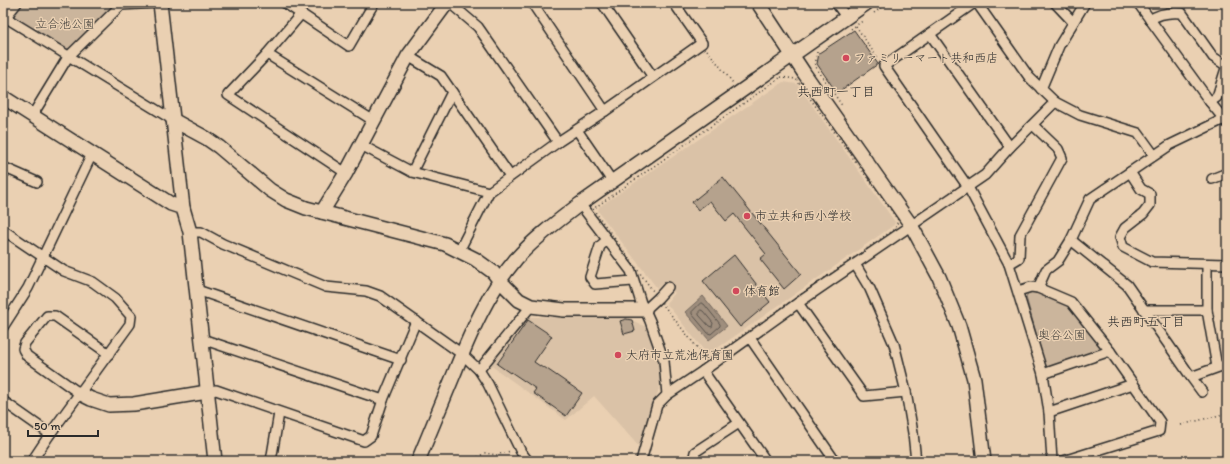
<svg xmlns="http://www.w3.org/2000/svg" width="1230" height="464" font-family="Itim,'Klee One',sans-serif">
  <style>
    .built { fill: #dac2a7 }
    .green { fill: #cbb59c; stroke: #7b7064 }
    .water { fill: #9f8e7d; stroke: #71665c }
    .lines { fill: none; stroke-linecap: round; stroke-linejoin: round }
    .shore { stroke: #59534c; stroke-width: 1 }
    .building { fill: #b5a28d; stroke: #2b2b2b }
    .street-casing { stroke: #2b2b2b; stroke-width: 12 }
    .secondary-casing { stroke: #2b2b2b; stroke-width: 16 }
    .path { stroke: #2b2b2b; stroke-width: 1.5; stroke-dasharray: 1 3; stroke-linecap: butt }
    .street { stroke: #ead0b2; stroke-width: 9 }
    .secondary { stroke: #ead0b2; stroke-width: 13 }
    .poi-dot { fill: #d1495b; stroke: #ead0b2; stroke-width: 1.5 }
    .labels { text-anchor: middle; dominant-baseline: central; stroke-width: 3; stroke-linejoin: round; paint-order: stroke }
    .park-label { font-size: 12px; fill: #43403c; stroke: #ead0b2 }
    .poi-label { font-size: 12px; fill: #2b2b2b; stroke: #ead0b2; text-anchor: start }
    .neighbourhood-label { font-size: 13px; fill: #2b2b2b; stroke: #ead0b2 }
  </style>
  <rect width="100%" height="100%" fill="#ead0b2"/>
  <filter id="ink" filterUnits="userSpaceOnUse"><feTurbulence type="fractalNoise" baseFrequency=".025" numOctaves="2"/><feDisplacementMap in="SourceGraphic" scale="8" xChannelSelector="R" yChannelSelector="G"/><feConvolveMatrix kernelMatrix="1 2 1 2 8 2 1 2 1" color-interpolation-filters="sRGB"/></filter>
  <g filter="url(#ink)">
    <g class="built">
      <polygon points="783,82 797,84 895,222 894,225 709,354 707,354 666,303 675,293 663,283 657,288 598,211 599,207"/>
      <polygon points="531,317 628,318 644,326 648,325 661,365 662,378 641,449 594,396 566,420 489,364 525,320"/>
    </g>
    <g class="green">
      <polygon points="23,3 113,3 114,8 71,49 65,49 14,18 14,14"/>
      <polygon points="1035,292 1070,306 1100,347 1099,350 1048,367 1045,365 1026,297 1028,293"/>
    </g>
    <polygon class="water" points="703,296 727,326 709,340 685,312"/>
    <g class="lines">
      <g class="shore">
        <polygon points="701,303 704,304 720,324 720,326 711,334 708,333 692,314 692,312"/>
        <polygon points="701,310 703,311 713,323 712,327 709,326 699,315 699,312"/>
      </g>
    </g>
    <g class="building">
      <polygon points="854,30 878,64 837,93 817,64 819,53"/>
      <polygon points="723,177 801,274 784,289 760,259 766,254 734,214 726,221 710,201 698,210 692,202"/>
      <polygon points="734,255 770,302 740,327 703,281"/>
      <polygon points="626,319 632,320 635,331 624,334 620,321"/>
      <polygon points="528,320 552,336 534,362 543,368 544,367 582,393 566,416 533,393 536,389 511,372 510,373 497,364"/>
    </g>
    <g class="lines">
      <g class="street-casing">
        <g id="street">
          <polyline points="285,3 349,46 374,3"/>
          <polyline points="450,3 478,27 558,142 489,192 459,251"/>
          <polyline points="532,3 605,111"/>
          <polyline points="602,3 653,77"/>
          <polyline points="836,3 846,17"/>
          <polyline points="974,3 884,66 968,187 1009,264 1043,374 1049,412 1052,461"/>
          <polyline points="977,3 1029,77 1055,102 1080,115 1138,133 1154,155"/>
          <polyline points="1055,3 1073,22"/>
          <polyline points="1138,3 1210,102 1227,123"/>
          <polyline points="301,14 267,54 374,121"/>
          <polyline points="3,16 173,120"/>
          <polyline points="5,18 17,3"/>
          <path d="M1150,20C1159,13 1171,12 1182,13L1213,57L1227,66"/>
          <polyline points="930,34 1010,147"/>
          <polyline points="267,54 228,95 346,173"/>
          <polyline points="408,56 441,76 510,176"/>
          <polyline points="1041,89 1059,46 1085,3"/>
          <polyline points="1210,102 1217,97 1227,65"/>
          <polyline points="32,116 68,57 121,5 160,3"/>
          <polyline points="577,130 612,181"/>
          <polyline points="558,142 605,111 702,43 674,3"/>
          <polyline points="361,145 412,172 489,192"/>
          <polyline points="3,167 37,182"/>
          <polyline points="412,172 452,92"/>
          <polyline points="1130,172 1141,189 1150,194 1150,205 1143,214 1125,228 1120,237 1123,247 1152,262 1227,264"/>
          <polyline points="1212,179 1227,173"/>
          <polyline points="580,204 631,271 641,303 645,310 650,321 664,361 667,395 657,405 641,461"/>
          <polyline points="3,230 64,271 93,282 115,298 131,316 130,324 50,434 32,461"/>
          <polyline points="190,232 201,232 223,244 326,287 366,291 380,296 462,354 479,370 488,384 521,452 528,461"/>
          <polyline points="607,240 600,246 590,277 595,284 633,281"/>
          <polyline points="1071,240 1127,285 1191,377 1227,364"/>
          <polyline points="855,264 870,289 894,344 906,392 913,433 916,461"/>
          <polyline points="1009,264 1019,258 1020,235 1062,158 1058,149 1033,125"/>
          <polyline points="1038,288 1046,270 1058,261 1071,240 1090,199 1170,145 1224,119"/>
          <polyline points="197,290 401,360"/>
          <polyline points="1018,291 1031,287 1038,288 1071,302 1110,351 1160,422 1159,431 1063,461"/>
          <polyline points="798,303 864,396 906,392"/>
          <polyline points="645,310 658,298 668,287"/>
          <polyline points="1144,310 1207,310 1217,367"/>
          <polyline points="1207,310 1207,264"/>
          <polyline points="3,327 28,288 92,154"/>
          <polyline points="750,338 835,461"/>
          <polyline points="202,339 383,400"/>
          <polyline points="479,370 531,306"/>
          <polyline points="703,371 766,461"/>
          <polyline points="1043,374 1110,351"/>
          <polyline points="1191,377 1202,392"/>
          <polyline points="207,392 216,390 364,441 371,436 383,400 416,321"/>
          <polyline points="79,393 27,356 23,349 25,343 47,316 55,316 109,354"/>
          <polyline points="667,395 703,371 798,303 985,175 1010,147 1055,102"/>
          <polyline points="3,401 50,434"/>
          <polyline points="1049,412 1133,384"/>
          <polyline points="271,461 279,413"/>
          <polyline points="693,461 695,452 739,423"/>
        </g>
      </g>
      <g class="secondary-casing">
        <g id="secondary">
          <polyline points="160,3 183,208 190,232 215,461"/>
          <polyline points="758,3 804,73 911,225 939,277 959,326 974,379 984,461"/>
          <polyline points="3,97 171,204 183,208"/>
          <polyline points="173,120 206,138 219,147 270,190 286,200 306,208 445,244 475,259 493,272 500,281 519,300 531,306 564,310 645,310"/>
          <polyline points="322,212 346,173 408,56 447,3"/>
          <polyline points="79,393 91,399 109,405 134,404 207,392"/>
          <path d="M418,461C430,432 442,403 454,374C470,334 488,292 516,259C535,238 558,221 580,204L867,3"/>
        </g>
      </g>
      <g class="path">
        <polyline points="874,13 887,3"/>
        <polyline points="856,26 878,59"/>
        <polyline points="851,29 864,20"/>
        <polyline points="707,50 733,83"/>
        <polyline points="817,52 815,66 843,107"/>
        <polygon points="781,77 796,79 898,220 895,229 707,360 664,306 593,209"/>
        <polyline points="1181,425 1227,413"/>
        <polyline points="476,461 478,457 485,453 496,455 511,451"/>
      </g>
      <use href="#street" class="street"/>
      <use href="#secondary" class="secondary"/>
    </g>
  </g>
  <g class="poi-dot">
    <circle cx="846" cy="58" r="4"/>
    <circle cx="747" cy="216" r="4"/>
    <circle cx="736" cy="291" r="4"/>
    <circle cx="618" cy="355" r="4"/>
  </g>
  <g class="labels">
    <g class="park-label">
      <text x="65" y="24">立合池公園</text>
      <text x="1062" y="335">奥谷公園</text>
    </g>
    <g class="poi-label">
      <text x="854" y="58">ファミリーマート共和西店</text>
      <text x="755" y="216">市立共和西小学校</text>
      <text x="744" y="291">体育館</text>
      <text x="626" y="355">大府市立荒池保育園</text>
    </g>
    <g class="neighbourhood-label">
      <text x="836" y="91">共西町一丁目</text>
      <text x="1146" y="321">共西町五丁目</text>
    </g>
  </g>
  <rect width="1230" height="464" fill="none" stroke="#ead0b2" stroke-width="16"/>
  <rect x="8" y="8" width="1214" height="448" fill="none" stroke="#2b2b2b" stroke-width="1.5" filter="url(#ink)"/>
  <path d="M28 430v6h70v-6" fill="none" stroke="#2b2b2b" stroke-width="2"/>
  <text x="34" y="430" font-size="12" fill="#2b2b2b" stroke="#ead0b2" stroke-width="3" paint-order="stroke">50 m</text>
</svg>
